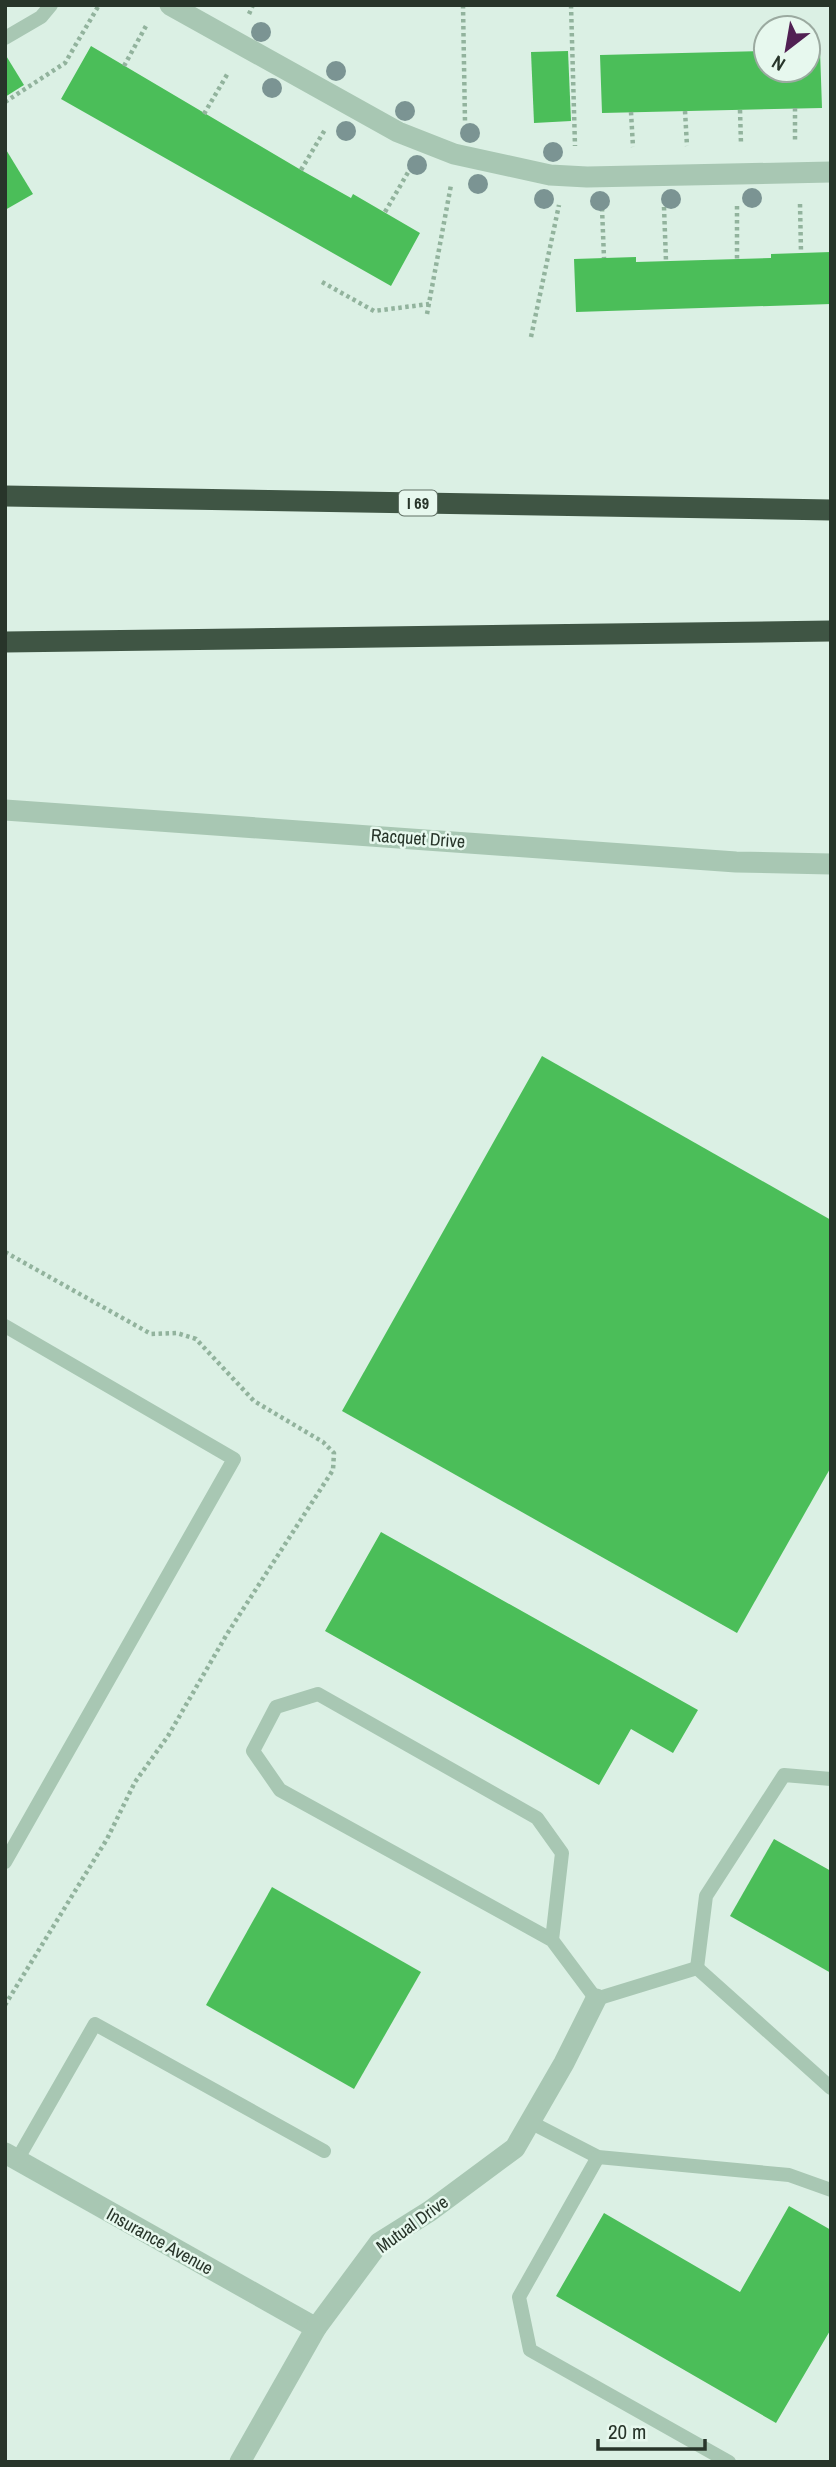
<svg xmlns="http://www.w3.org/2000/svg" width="836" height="2467" font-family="'Archivo Narrow',sans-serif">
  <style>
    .building { fill: #4bbe59 }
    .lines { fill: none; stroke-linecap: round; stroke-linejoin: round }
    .path { stroke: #92b39d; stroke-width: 4.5; stroke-dasharray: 3.5 3.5; stroke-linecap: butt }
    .lane { stroke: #a8c7b3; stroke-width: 14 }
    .street { stroke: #a8c7b3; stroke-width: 21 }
    .highway { stroke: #3f5544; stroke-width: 21 }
    .tree { fill: #7b9493 }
    .labels { text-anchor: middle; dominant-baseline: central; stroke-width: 5; stroke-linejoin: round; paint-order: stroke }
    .shield { fill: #e7f8ee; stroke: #617065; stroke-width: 2 }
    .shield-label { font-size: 16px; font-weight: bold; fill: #28352a }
    .street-label { font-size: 18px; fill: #28352a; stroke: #e7f8ee }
  </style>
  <rect width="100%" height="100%" fill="#dbf0e4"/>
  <g class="building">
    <polygon points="91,46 301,170 351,198 353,194 420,233 391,286 61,99"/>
    <polygon points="808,50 820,50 822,108 602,113 600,55 766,51 766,70 808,70"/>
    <polygon points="568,51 571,121 534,123 531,52"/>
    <polygon points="5,54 24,85 5,97"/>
    <polygon points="5,148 33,194 5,210"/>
    <polygon points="831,252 831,304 576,312 574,259 636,257 636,262 771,258 771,254"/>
    <polygon points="542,1056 831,1220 831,1467 737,1633 342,1411"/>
    <polygon points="381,1532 698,1710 673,1753 631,1729 599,1785 325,1631"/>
    <polygon points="774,1839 831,1871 831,1973 730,1916"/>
    <polygon points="272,1887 421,1972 354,2089 206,2005"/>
    <polygon points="789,2206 831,2230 831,2329 776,2423 556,2296 604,2213 740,2292"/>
  </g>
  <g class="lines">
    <g class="path">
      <polyline points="463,5 465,122"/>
      <polyline points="571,5 575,146"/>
      <polyline points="249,14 253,5"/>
      <polyline points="124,66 146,26"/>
      <polyline points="5,102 65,63 99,5"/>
      <polyline points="795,108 795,143"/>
      <polyline points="740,110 741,144"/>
      <polyline points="685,111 687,146"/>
      <polyline points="631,112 633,147"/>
      <polyline points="204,114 228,73"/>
      <polyline points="301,170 326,128"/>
      <polyline points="800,204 801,252"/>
      <polyline points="737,206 737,259"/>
      <polyline points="664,207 666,261"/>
      <polyline points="602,208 604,258"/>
      <polyline points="385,212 410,169"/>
      <polyline points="322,282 374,311 429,304"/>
      <polyline points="427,314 451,185"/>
      <polyline points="531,337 559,205"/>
      <polyline points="5,1252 151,1334 177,1333 196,1339 254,1401 323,1442 334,1453 333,1470 227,1634 168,1736 135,1782 107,1839 5,2005"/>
    </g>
    <g class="lane">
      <polyline points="5,38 41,17 51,5"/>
      <polyline points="5,1326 234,1459 5,1862"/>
      <polyline points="552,1940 562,1853 537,1818 318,1694 276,1707 253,1751 280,1790 552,1940 596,1999 697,1968"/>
      <polyline points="697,1968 706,1896 784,1775 831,1779"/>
      <polyline points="697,1968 831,2088"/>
      <polyline points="530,2122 598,2157 789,2175 831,2190"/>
      <polyline points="598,2157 519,2297 530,2350 729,2462"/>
      <polyline points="17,2160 95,2024 324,2151"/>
    </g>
    <g class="street">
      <polyline points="170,5 398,132 454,154 550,175 587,177 831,172"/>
      <polyline points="5,810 736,862 831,864"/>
      <polyline points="5,2153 316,2328"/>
      <polyline points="240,2462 316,2328 379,2243 430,2211 515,2148 564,2063 596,1999"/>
    </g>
    <g class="highway">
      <polyline points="5,496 831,510"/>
      <polyline points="5,642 831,631"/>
    </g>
  </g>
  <g class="tree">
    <circle cx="261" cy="32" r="10"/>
    <circle cx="336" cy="71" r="10"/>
    <circle cx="272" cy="88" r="10"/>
    <circle cx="405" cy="111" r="10"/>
    <circle cx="346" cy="131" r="10"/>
    <circle cx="470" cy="133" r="10"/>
    <circle cx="553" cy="152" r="10"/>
    <circle cx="417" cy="165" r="10"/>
    <circle cx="478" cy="184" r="10"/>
    <circle cx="752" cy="198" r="10"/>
    <circle cx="544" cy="199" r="10"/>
    <circle cx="671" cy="199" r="10"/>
    <circle cx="600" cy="201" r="10"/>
  </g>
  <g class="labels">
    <rect class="shield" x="399" y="490.5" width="38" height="25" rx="5"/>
    <g class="shield-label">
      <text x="418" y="503">I 69</text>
    </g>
    <g class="street-label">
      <text transform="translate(418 838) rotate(4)">Racquet Drive</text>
      <text transform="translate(412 2224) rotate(-36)">Mutual Drive</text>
      <text transform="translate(160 2241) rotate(29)">Insurance Avenue</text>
    </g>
  </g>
  <rect width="836" height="2467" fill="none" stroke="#28352a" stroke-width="14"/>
  <g transform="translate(787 49) rotate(211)"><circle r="33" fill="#e7f8ee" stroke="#9baaa0" stroke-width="2"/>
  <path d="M0-5L12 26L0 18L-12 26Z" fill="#512053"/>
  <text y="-10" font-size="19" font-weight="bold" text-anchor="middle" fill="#28352a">N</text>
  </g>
  <path d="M598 2439v10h107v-10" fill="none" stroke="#28352a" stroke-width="3.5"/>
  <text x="608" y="2439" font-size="21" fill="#28352a" stroke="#e7f8ee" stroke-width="5" paint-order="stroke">20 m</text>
</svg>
